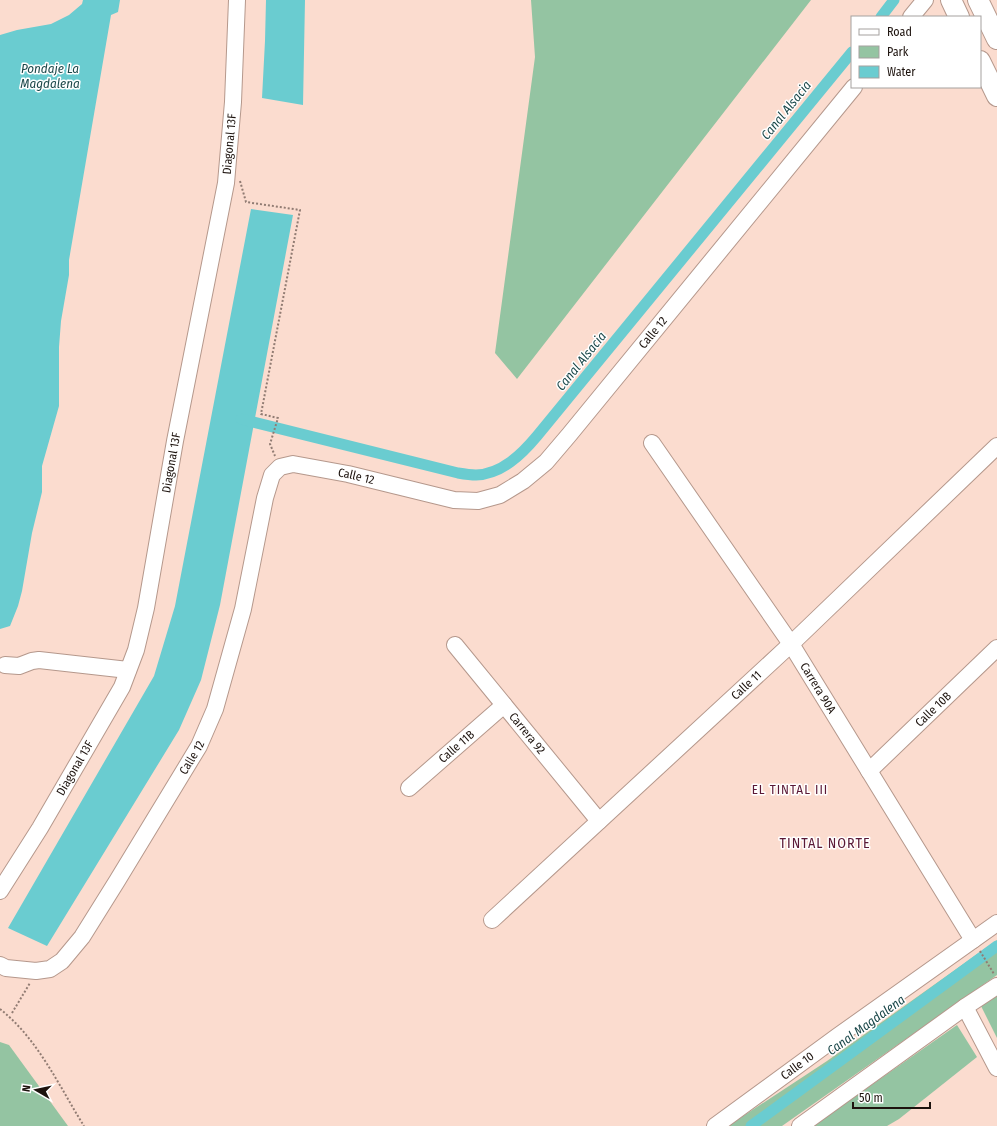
<svg xmlns="http://www.w3.org/2000/svg" width="997" height="1126" font-family="'Fira Sans Condensed',sans-serif">
  <style>
    .green { fill: #94c4a2 }
    .water { fill: #6accd0 }
    .lines { fill: none; stroke-linecap: round; stroke-linejoin: round }
    .canal { stroke: #6accd0; stroke-width: 11 }
    .minor-casing { stroke: #b5988c; stroke-width: 18 }
    .major-casing { stroke: #b5988c; stroke-width: 22 }
    .path { stroke: #917c73; stroke-width: 2; stroke-dasharray: 2 2; stroke-linecap: butt }
    .minor { stroke: #fff; stroke-width: 16 }
    .major { stroke: #fff; stroke-width: 20 }
    .labels { text-anchor: middle; dominant-baseline: central; stroke-width: 3; stroke-linejoin: round; paint-order: stroke }
    .street-label { font-size: 12px; fill: #1d130e; stroke: #fff }
    .water-label { font-size: 13px; font-style: italic; fill: #1b484a; stroke: #fff }
    .neighbourhood-label { font-size: 13px; letter-spacing: 1px; fill: #5a1835; stroke: #fff }
    .quarter-label { font-size: 14px; letter-spacing: 1px; fill: #5a1835; stroke: #fff }
  </style>
  <rect width="100%" height="100%" fill="#fbdccf"/>
  <g class="green">
    <polygon points="531,0 811,0 517,379 495,353 535,57"/>
    <polygon points="997,940 997,975 782,1126 728,1126 827,1061"/>
    <polygon points="997,994 997,1038 980,1004"/>
    <polygon points="957,1025 977,1057 899,1119 887,1126 813,1126"/>
    <polygon points="0,1042 9,1045 68,1126 0,1126"/>
  </g>
  <g class="water">
    <polygon points="83,0 120,0 118,12 111,15 69,260 69,275 61,321 59,347 59,406 42,466 42,492 32,533 22,591 18,606 10,626 0,629 0,35 17,30 51,24 69,15 82,4"/>
    <polygon points="266,0 305,0 303,105 262,98 265,41"/>
    <polygon points="251,209 293,215 220,605 201,680 179,730 47,946 8,928 154,676 175,606"/>
  </g>
  <g class="lines">
    <g class="canal">
      <polyline points="881,17 894,0"/>
      <path d="M241,419L458,473C464,474 470,475 476,475C502,474 522,454 537,436L852,52"/>
      <polyline points="751,1126 997,946"/>
    </g>
    <g class="minor-casing">
      <g id="minor">
        <polyline points="911,17 925,0"/>
        <path id="s1" d="M652,443L791,644L973,940"/>
        <path id="s2" d="M455,645L599,821"/>
        <polyline points="5,665 19,666 32,661 39,660 128,670"/>
        <path id="s3" d="M869,771L997,648"/>
        <path id="s4" d="M409,788L504,705"/>
        <path id="s5" d="M0,891L40,828L122,687L136,650L146,608L175,441L226,183L233,102L237,0"/>
        <path id="s6" d="M492,920L791,644L997,446"/>
        <path id="s7" d="M0,965L6,968L36,971L50,969L62,961L82,937L117,881L199,746L215,709L243,609L265,498L272,475L280,467L293,464L348,474L454,500L478,501L500,495L523,481L546,462L569,435L854,87"/>
        <polyline points="965,1007 997,1068"/>
        <path id="s8" d="M715,1126L838,1036L997,923"/>
        <polyline points="800,1126 965,1007 997,986"/>
      </g>
    </g>
    <g class="major-casing">
      <g id="major">
        <polyline points="951,0 959,17"/>
        <polyline points="978,0 997,39"/>
        <polyline points="980,61 997,96"/>
      </g>
    </g>
    <g class="path">
      <polyline points="240,181 246,202 300,210 261,414 278,418 270,444 275,456"/>
      <polyline points="980,951 994,974"/>
      <path d="M0,1009C38,1039 59,1086 84,1126"/>
      <polyline points="12,1013 30,983"/>
    </g>
    <use href="#minor" class="minor"/>
    <use href="#major" class="major"/>
  </g>
  <g class="labels">
    <g class="street-label">
      <text stroke="none"><textPath href="#s5" startOffset="792">Diagonal 13F</textPath></text>
      <text stroke="none"><textPath href="#s7" startOffset="1063">Calle 12</textPath></text>
      <text stroke="none"><textPath href="#s5" startOffset="468">Diagonal 13F</textPath></text>
      <text stroke="none"><textPath href="#s7" startOffset="691">Calle 12</textPath></text>
      <text stroke="none"><textPath href="#s6" startOffset="346">Calle 11</textPath></text>
      <text stroke="none"><textPath href="#s1" startOffset="296">Carrera 90A</textPath></text>
      <text stroke="none"><textPath href="#s3" startOffset="89">Calle 10B</textPath></text>
      <text stroke="none"><textPath href="#s2" startOffset="114">Carrera 92</textPath></text>
      <text stroke="none"><textPath href="#s4" startOffset="63">Calle 11B</textPath></text>
      <text stroke="none"><textPath href="#s7" startOffset="307">Calle 12</textPath></text>
      <text stroke="none"><textPath href="#s5" startOffset="144">Diagonal 13F</textPath></text>
      <text stroke="none"><textPath href="#s8" startOffset="102">Calle 10</textPath></text>
    </g>
    <g class="water-label">
      <text x="50" y="68">Pondaje La<tspan x="50" dy="15">Magdalena</tspan></text>
      <text transform="translate(786 110) rotate(-51)">Canal Alsacia</text>
      <text transform="translate(581 361) rotate(-51)">Canal Alsacia</text>
      <text transform="translate(866 1025) rotate(-36)">Canal Magdalena</text>
    </g>
    <g class="neighbourhood-label">
      <text x="790" y="789">EL TINTAL III</text>
    </g>
    <g class="quarter-label">
      <text x="825" y="843">TINTAL NORTE</text>
    </g>
  </g>
  <rect x="851" y="16" width="130" height="72" fill="#ffffff" stroke="#a5a19f"/>
  <rect x="859" y="29" width="20" height="6" fill="#ffffff" stroke="#a5a19f"/>
  <text x="887" y="36" font-size="12" fill="#1d130e">Road</text>
  <rect x="859" y="46" width="20" height="12" fill="#94c4a2" stroke="#a5a19f"/>
  <text x="887" y="56" font-size="12" fill="#1d130e">Park</text>
  <rect x="859" y="66" width="20" height="12" fill="#6accd0" stroke="#a5a19f"/>
  <text x="887" y="76" font-size="12" fill="#1d130e">Water</text>
  <g transform="translate(36 1090) rotate(279)" stroke="#ffffff" stroke-width="3" paint-order="stroke">
  <path d="M0-3L7 15L0 10L-7 15Z" fill="#1d130e"/>
  <text y="-6" font-size="11" font-weight="bold" text-anchor="middle" fill="#1d130e">N</text>
  </g>
  <path d="M853 1102v6h77v-6" fill="none" stroke="#1d130e" stroke-width="2"/>
  <text x="859" y="1102" font-size="12" fill="#1d130e" stroke="#ffffff" stroke-width="3" paint-order="stroke">50 m</text>
</svg>
